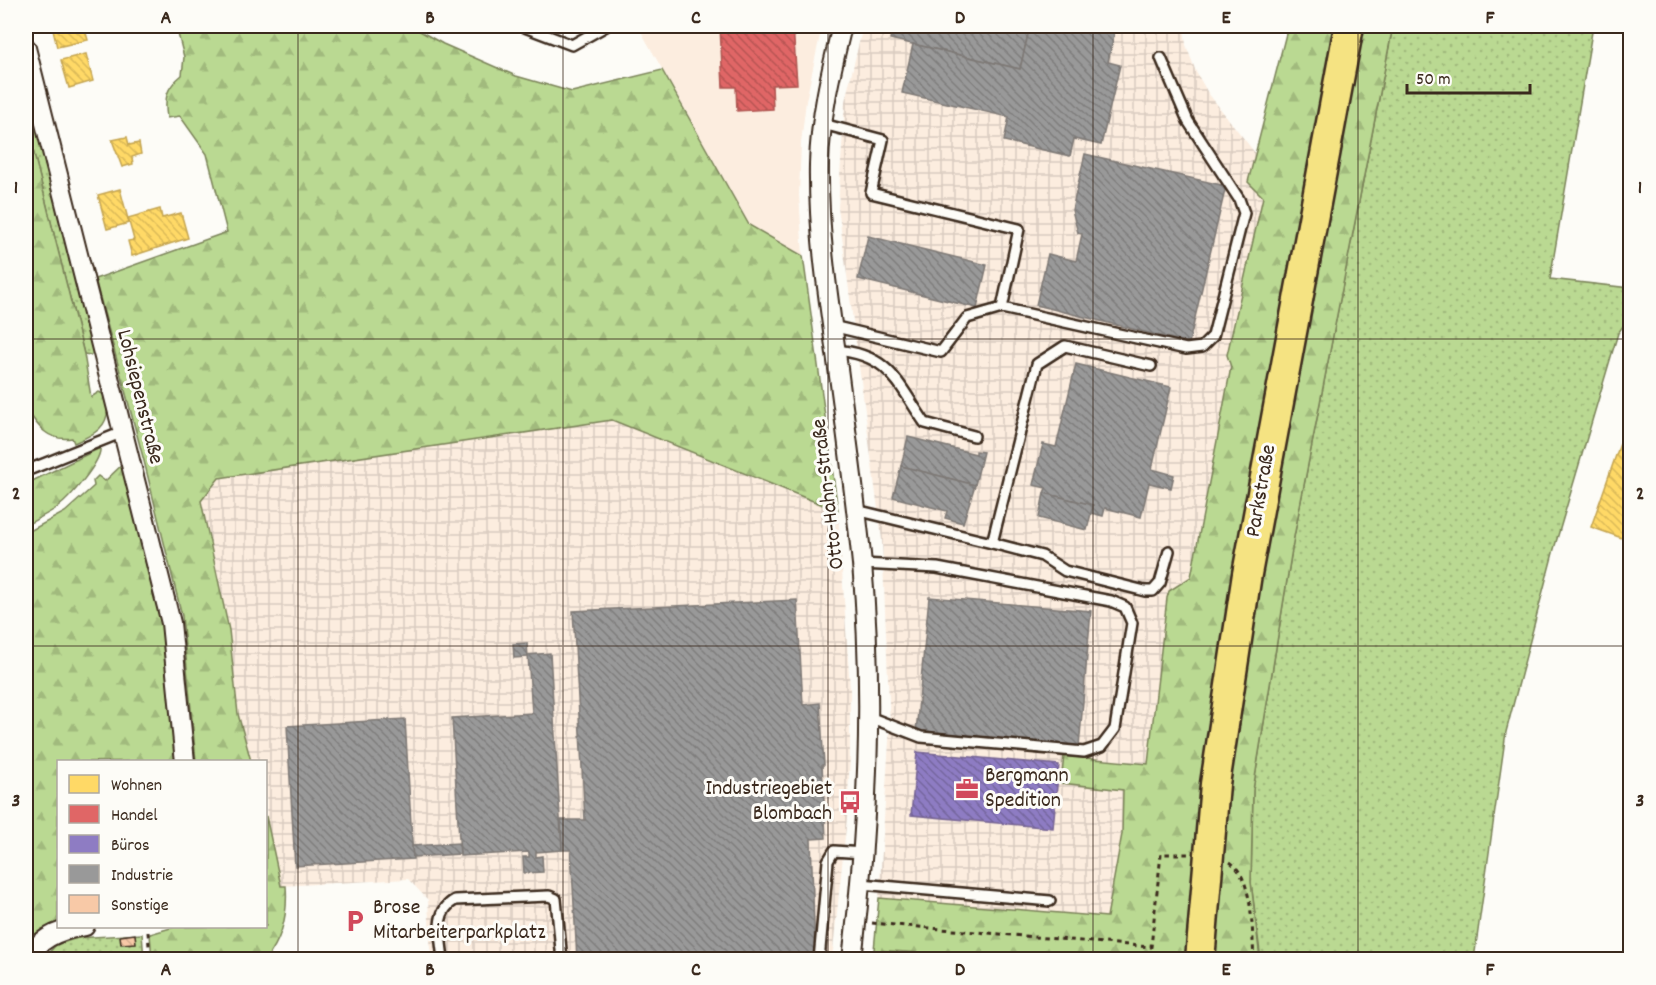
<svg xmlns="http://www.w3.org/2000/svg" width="1656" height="985" font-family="Dekko,sans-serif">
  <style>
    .built { fill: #fceddf }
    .industrial { fill: url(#industrial-grid) }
    .grass { fill: url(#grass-dots); stroke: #7a8258; stroke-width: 1.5 }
    .forest { fill: url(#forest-firs); stroke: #7a8258; stroke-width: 1.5 }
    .homes { fill: url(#homes-back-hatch); stroke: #c4a450; stroke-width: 1.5 }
    .shops { fill: url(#shops-back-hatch); stroke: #ae5450; stroke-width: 1.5 }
    .offices { fill: url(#offices-back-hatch); stroke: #756392; stroke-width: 1.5 }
    .industry { fill: url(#industry-back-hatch); stroke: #7d7874; stroke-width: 1.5 }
    .building { fill: url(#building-back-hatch); stroke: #3b2a1e; stroke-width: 1.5 }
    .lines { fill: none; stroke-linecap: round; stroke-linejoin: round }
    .lane-casing { stroke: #3b2a1e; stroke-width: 14 }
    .street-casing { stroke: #3b2a1e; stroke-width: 22 }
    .primary-casing { stroke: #3b2a1e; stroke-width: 33 }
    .path { stroke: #3b2a1e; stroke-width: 3; stroke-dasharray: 4.5 4.5; stroke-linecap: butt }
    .lane { stroke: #fdfcf7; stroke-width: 9 }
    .street { stroke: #fdfcf7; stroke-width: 18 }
    .primary { stroke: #f5e382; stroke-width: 28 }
    .grid { fill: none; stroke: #3b2a1e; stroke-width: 1.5; stroke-opacity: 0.55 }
    .labels { text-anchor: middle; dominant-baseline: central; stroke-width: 6; stroke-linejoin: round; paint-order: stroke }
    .street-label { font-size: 22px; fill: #3b2a1e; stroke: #fdfcf7 }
    .poi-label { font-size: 22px; fill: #3b2a1e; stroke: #fdfcf7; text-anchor: start }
    .neatline { fill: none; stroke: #3b2a1e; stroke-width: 2 }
    .grid-label { font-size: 20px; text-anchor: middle; font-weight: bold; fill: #3b2a1e }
  </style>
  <defs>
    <pattern id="industrial-grid" width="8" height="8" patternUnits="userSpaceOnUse" patternTransform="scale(1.5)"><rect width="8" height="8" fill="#fceddf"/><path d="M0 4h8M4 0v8" fill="none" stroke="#d9cbbf"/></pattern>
    <pattern id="grass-dots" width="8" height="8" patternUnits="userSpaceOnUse" patternTransform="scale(1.5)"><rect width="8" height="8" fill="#bad992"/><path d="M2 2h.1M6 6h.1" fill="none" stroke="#a1ba7d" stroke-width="1.8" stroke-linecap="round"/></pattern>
    <pattern id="forest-firs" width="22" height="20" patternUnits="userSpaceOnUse" patternTransform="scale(1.5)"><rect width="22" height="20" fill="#bad992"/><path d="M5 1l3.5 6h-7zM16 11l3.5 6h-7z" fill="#a1ba7d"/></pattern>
    <pattern id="homes-back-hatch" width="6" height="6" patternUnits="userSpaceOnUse" patternTransform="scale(1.5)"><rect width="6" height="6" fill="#ffd966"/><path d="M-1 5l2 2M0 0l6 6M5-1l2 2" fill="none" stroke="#dbba58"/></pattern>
    <pattern id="shops-back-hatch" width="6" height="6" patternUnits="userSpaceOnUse" patternTransform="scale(1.5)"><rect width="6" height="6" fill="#e06666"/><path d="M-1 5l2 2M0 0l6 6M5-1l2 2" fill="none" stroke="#b75453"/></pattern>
    <pattern id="offices-back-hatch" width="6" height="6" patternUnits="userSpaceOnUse" patternTransform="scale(1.5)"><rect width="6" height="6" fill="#8e7cc3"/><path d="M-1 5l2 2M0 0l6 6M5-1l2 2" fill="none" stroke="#75669e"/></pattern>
    <pattern id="industry-back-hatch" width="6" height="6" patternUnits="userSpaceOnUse" patternTransform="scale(1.5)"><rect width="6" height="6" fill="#999"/><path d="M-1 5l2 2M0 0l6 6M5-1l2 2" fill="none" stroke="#7e7d7c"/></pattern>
    <pattern id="building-back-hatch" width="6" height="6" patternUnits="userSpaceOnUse" patternTransform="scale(1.5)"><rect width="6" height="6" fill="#f8c9a7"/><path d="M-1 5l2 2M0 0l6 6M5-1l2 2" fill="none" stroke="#d6ad8f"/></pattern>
  </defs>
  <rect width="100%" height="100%" fill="#fdfcf7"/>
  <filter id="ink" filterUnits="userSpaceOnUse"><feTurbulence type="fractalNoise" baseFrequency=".0167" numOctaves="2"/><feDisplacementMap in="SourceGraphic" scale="12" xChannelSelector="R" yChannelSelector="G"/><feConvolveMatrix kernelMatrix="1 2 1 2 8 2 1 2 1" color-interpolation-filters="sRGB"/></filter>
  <g filter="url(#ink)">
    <polygon class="built" points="638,26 822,26 806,101 801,143 799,195 803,256 749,225"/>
    <g class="industrial">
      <polygon points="863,26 1184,26 1186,45 1196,72 1208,93 1256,154 1248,182 1263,197 1227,355 1231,367 1190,578 1169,591 1167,598 1148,764 1064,756 1061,783 1123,789 1122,834 1107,917 879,898 890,725 882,540 838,207 845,101"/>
      <polygon points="612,420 838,511 850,688 850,756 847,818 832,959 431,959 428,900 408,879 281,886 266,816 266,762 251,761 238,714 229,630 201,501 218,478"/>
      <polygon points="874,950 1038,959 873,960"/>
    </g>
    <g class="grass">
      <polygon points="1393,26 1593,26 1550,279 1630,288 1630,317 1618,333 1554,549 1506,732 1474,959 1261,960 1251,882 1253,790 1294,537"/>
      <polygon points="26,78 95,353 91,355 84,354 26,122"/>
      <polygon points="142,934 144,959 42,960 56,945 77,938"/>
    </g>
    <g class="forest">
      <path d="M176,26H411L443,44L516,76L572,92L662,70L749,225L803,256L838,511L612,420L219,478L201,501L229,630L238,714L251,761H196L182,616L144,461L95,279L227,232L207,154L180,116L167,118C164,97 166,88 182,75L184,57Z"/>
      <polygon points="1288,26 1393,26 1294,537 1253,790 1251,882 1260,959 1038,960 874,950 879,898 1107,917 1122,834 1123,790 1061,783 1064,756 1148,764 1167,598 1169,591 1191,577 1231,367 1227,355 1263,197 1248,182"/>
      <path d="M26,122L84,354L91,397L99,392C105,395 106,396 107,403C111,427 93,435 74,443L72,438C48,442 37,426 26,408Z"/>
      <path d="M100,448C102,461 69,499 58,507C48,514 37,519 26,525V484Z"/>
      <polygon points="124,463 166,630 177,761 58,762 58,923 33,938 26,949 26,533 65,512 94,486 93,481 98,476 105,481"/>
      <path d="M266,816L281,886H286C288,913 283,938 266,959H152L150,934L174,927L266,926Z"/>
    </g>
    <g class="homes">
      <polygon points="52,26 84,26 88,40 57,47"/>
      <polygon points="86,54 93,81 69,88 61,60"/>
      <polygon points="127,137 129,145 139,143 141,154 132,157 133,164 122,167 112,140"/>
      <polygon points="120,189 129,223 107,229 98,195"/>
      <polygon points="160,209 162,218 181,213 188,238 132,256 128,241 134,240 128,218"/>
      <polygon points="1630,415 1630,541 1591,527"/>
    </g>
    <polygon class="shops" points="720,26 793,26 797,84 772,85 773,109 737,111 736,87 723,87"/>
    <polygon class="offices" points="917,752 1059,765 1053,828 911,815"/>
    <g class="industry">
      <polygon points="893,26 1030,26 1020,69 890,39"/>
      <polygon points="1030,26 1116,26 1108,62 1120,65 1101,145 1074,139 1070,156 1004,141 1009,117 902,93 913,44 1020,69"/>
      <polygon points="1085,154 1226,186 1189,343 1036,305 1048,254 1076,261 1082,234 1078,233 1072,210"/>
      <polygon points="868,236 987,265 977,308 858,279"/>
      <polygon points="1076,364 1171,387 1152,469 1174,475 1171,488 1149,483 1141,517 1105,508 1103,516 1091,513 1093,505 1044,493 1046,488 1033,485 1043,444 1056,447"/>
      <polygon points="908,437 976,454 976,451 983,452 975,485 901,466"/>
      <polygon points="901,466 975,485 963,523 945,518 947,511 893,497"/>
      <polygon points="1044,493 1093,505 1087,530 1039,518"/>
      <polygon points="929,597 1091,611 1079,747 916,732"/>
      <polygon points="797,600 803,705 820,703 824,765 822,765 826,838 811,839 815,954 806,954 806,960 577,960 571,850 562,850 561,820 585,820 573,611"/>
      <polygon points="527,643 528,657 514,658 513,644"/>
      <polygon points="550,653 562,850 536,852 536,857 542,856 543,872 524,873 523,857 529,857 529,852 460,856 452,718 532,713 528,655"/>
      <polygon points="405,719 413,859 295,866 287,726"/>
      <polygon points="459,843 460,854 413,857 412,846"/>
    </g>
    <polygon class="building" points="135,934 136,943 121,944 120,936"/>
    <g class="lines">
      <g class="lane-casing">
        <g id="lane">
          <polyline points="522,26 572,45 606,26"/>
          <polyline points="823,124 883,140 871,193 1019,229 1002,308 967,318 941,352 832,326"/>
          <polyline points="1002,308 1186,349 1202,347 1213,336 1244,213 1239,199 1188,121 1161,58"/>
          <path d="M836,350C890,355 896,381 925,423L974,436"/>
          <polyline points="26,471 123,432"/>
          <polyline points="856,510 992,543 1037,364 1065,346 1151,366"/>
          <polyline points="992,543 1042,556 1065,571 1145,591 1153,591 1160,583 1169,551"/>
          <polyline points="862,564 937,568 1111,601 1125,607 1132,623 1115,729 1102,746 1084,752 921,737 869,717"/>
          <polyline points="861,884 1050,901"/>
          <path d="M443,960C441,937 433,912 455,900L549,896L556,899L562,960"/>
          <polyline points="819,960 828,861 834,851 863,853"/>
        </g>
      </g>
      <g class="street-casing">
        <g id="street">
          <path d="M842,26C831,71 820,117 819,165C818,228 827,290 836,353C845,423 855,493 862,564C874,696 868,828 852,960"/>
          <polyline points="26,48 171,623 185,762"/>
          <path d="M28,960C38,937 63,929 85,926"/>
        </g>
      </g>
      <g class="primary-casing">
        <polyline id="primary" points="1200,960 1215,784 1247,574 1349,26"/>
      </g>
      <g class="path">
        <path d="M1230,862C1254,878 1252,934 1254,960"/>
        <polyline points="872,923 1151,947 1161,854 1189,854"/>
        <polyline points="148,932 150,960"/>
      </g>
      <use href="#lane" class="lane"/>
      <use href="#street" class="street"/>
      <use href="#primary" class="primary"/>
    </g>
  </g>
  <path class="grid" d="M298,26V960M563,26V960M828,26V960M1093,26V960M1358,26V960M26,339H1630M26,646H1630"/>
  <defs>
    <g id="office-bare" transform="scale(1.8)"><path d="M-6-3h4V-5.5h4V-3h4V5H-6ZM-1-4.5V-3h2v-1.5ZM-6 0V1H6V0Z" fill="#d1495b" stroke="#fdfcf7" stroke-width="2.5" paint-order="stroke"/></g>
    <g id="bus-bare" transform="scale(1.8)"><path d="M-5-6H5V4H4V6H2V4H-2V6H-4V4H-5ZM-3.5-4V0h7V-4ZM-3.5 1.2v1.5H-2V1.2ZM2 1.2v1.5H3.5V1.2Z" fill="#d1495b" stroke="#fdfcf7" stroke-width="2.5" paint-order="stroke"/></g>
    <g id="parking-bare" transform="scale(1.8)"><path d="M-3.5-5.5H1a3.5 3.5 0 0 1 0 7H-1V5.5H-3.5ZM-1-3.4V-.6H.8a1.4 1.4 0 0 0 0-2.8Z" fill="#d1495b" stroke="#fdfcf7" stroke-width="2.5" paint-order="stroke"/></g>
  </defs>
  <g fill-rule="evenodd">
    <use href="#office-bare" x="967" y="789"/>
    <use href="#bus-bare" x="850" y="802"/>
    <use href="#parking-bare" x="355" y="921"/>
  </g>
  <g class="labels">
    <g class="street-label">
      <text transform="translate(139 397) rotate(76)">Lohsiepenstraße</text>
      <text transform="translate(1262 491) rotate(-80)">Parkstraße</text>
      <text transform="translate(829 494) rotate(-97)">Otto-Hahn-Straße</text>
    </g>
    <g class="poi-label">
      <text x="985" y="776">Bergmann<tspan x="985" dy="25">Spedition</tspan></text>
      <text x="832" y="789" text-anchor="end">Industriegebiet<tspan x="832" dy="25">Blombach</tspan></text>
      <text x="373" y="908">Brose<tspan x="373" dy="25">Mitarbeiterparkplatz</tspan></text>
    </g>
  </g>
  <rect width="1656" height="985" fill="none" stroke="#fdfcf7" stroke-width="66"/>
  <rect x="57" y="760" width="210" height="168" fill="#fdfcf7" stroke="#afa8a0" stroke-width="1.5"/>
  <rect x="69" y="775" width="30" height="18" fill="#ffd966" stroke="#afa8a0" stroke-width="1.5"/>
  <text x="111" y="790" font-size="18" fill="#3b2a1e">Wohnen</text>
  <rect x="69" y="805" width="30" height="18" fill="#e06666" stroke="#afa8a0" stroke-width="1.5"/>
  <text x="111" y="820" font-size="18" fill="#3b2a1e">Handel</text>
  <rect x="69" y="835" width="30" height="18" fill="#8e7cc3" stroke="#afa8a0" stroke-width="1.5"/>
  <text x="111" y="850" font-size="18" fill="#3b2a1e">Büros</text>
  <rect x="69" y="865" width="30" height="18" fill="#999999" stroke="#afa8a0" stroke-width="1.5"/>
  <text x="111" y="880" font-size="18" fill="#3b2a1e">Industrie</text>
  <rect x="69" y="895" width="30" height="18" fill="#f8c9a7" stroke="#afa8a0" stroke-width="1.5"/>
  <text x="111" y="910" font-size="18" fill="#3b2a1e">Sonstige</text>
  <path d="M1407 84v9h123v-9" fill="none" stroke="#3b2a1e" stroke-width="3"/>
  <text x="1416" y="84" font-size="18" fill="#3b2a1e" stroke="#fdfcf7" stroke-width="4.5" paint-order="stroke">50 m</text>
  <rect x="33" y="33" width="1590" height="919" class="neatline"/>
  <g class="grid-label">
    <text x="166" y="23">A</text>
    <text x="430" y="23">B</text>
    <text x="696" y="23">C</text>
    <text x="960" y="23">D</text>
    <text x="1226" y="23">E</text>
    <text x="1490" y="23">F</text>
    <text x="16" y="193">1</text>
    <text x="1640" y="193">1</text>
    <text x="16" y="499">2</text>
    <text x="1640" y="499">2</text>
    <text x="16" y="806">3</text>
    <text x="1640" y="806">3</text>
    <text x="166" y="975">A</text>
    <text x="430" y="975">B</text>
    <text x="696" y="975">C</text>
    <text x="960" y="975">D</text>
    <text x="1226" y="975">E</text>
    <text x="1490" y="975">F</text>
  </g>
</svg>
